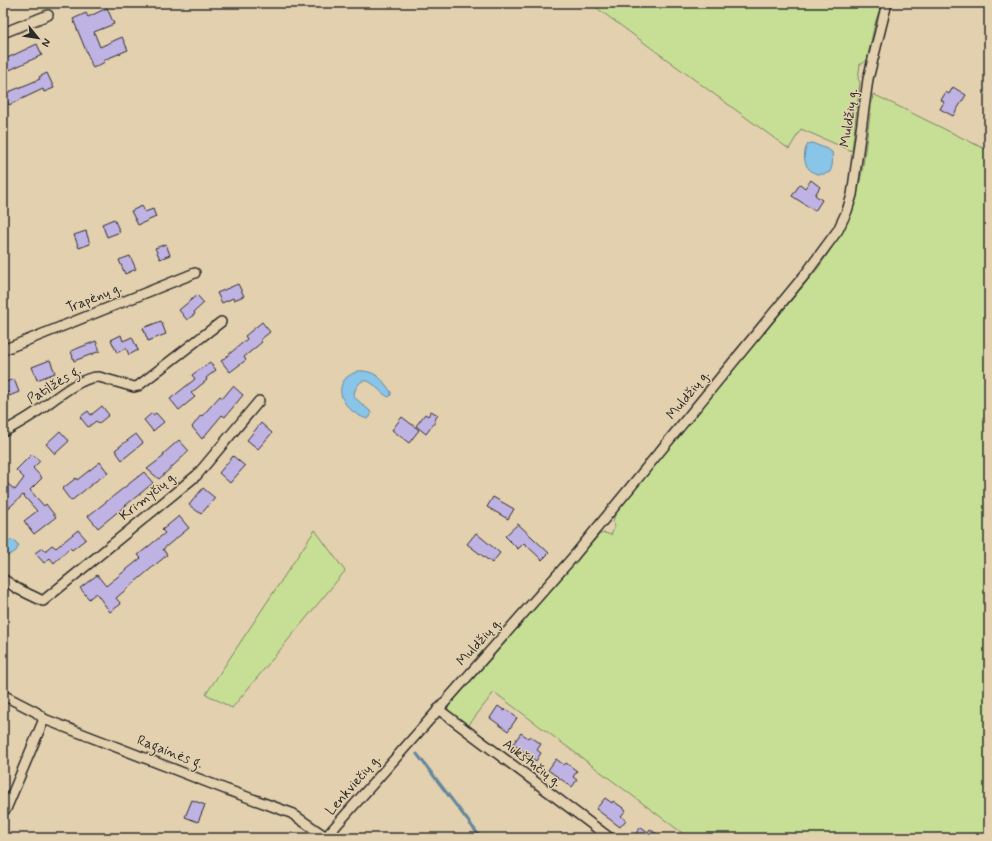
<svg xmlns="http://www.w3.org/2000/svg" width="992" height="841" font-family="Mynerve,sans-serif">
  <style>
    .green { fill: #c7df95; stroke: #798560 }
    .water { fill: #89c5e9; stroke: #63879d }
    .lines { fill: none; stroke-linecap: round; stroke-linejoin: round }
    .stream { stroke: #63879d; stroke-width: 3 }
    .building { fill: #bfb3e4; stroke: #2b2b2b }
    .street-casing { stroke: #2b2b2b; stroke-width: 12 }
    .street { stroke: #e3d0ae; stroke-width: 9 }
    .labels { text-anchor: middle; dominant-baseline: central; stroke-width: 3; stroke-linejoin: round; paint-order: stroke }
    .street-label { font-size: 14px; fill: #2b2b2b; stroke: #e3d0ae }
  </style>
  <rect width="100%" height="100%" fill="#e3d0ae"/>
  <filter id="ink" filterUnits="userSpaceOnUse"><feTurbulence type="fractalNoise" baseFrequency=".025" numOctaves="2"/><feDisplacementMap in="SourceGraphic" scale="8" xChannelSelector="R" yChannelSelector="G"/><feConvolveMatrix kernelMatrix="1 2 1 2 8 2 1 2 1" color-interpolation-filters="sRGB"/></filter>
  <g filter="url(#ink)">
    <g class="green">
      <polygon points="590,3 882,3 875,23 867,60 862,64 860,64 858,79 860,82 852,151 801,129 789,149"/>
      <polygon points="873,94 989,151 989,838 689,838 494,692 468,726 450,713 448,709 449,705 600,534 605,533 611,535 615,527 613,522 615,513 819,267 844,229 856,200 862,172"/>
      <polygon points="315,530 345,571 232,708 206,694"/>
    </g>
    <g class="water">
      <path d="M812,143L827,149L832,152C833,160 833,165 830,172C810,181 798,160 808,144Z"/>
      <path d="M358,371C375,370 382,379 391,392V395L389,397C380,395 368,371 358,385C355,389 354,392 354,397L370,411L371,413L370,417L368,419C351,415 331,394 346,378C349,375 354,373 358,371Z"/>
      <polygon points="10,540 15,541 17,544 19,545 16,551 9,555 3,561 3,547"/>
    </g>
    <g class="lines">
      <polyline class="stream" points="417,754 481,838"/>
    </g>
    <g class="building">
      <polygon points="107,8 114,24 94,32 100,47 122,37 128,50 104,60 105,62 93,68 73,19 86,13 88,17"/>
      <polygon points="37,44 42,55 3,73 3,60"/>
      <polygon points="47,73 54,88 44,92 43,89 9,105 4,94 40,79 39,77"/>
      <polygon points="953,87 966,95 953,116 940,109 944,102 941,100 946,92 949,94"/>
      <polygon points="811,180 820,187 815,195 822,200 815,211 792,196 800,184 805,188"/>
      <polygon points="142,206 145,212 153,209 156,217 138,225 131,211"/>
      <polygon points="114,219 120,232 107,237 102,224"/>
      <polygon points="86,231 90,244 79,248 74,235"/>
      <polygon points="166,244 170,255 160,259 155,248"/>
      <polygon points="130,256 136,269 125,274 119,260"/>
      <polygon points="238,284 244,296 234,300 233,298 222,303 217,293"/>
      <polygon points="197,295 204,303 194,312 195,314 187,320 179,310"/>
      <polygon points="161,321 166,334 148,341 143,328"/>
      <polygon points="262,322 270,332 260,340 262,342 244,357 246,360 230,372 221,361 247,339 245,336"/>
      <polygon points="121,335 123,341 132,337 138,350 129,355 126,348 117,353 111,340"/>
      <polygon points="96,341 100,351 74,361 71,351"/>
      <polygon points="50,360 55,373 37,380 32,367"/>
      <polygon points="210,362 216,370 206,378 207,380 191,393 195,397 179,410 170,399 195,379 192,375"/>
      <polygon points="14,379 19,392 9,396 8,392 3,394 3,383"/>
      <polygon points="233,386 243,395 225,417 222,415 202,439 192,427 201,415 202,416 220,396 223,398"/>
      <polygon points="102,406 109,415 99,423 96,421 88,427 80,417 88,411 91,415"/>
      <polygon points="431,411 438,415 434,421 435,422 426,434 416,426 425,414 428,416"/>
      <polygon points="152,413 153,415 156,413 164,422 153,431 144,420"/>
      <polygon points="402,417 419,430 409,443 392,430"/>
      <polygon points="261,423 272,433 258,449 247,440"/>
      <polygon points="60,431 69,441 55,454 46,444"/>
      <polygon points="136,434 143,443 122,460 115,450"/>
      <polygon points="179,440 189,451 159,479 147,469 164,456 163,454"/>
      <polygon points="32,454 40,461 33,468 42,478 30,490 44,506 46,504 56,517 34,534 24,521 37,511 23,495 3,513 3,480 15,490 24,478 16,470"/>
      <polygon points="233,456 245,466 230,483 219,473"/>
      <polygon points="100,462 108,473 96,481 71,501 62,489 76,478 77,480"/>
      <polygon points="144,472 153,483 98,528 88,516"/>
      <polygon points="203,488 215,498 201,514 189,505"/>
      <polygon points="493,497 514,509 508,519 487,507"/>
      <polygon points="179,516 189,528 163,549 167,555 116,598 121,604 110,612 96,593 89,599 80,588 97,575 106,586 141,558 138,555 165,533 162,530"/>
      <polygon points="518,524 549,553 542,560 524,543 518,549 505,536"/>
      <polygon points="78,530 86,539 72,550 70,548 54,563 50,558 44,563 35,553 42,548 45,551 52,545 56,548"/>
      <polygon points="476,533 500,553 492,563 467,544"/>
      <polygon points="498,706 505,711 506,709 517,718 508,731 490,718"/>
      <polygon points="521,733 528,738 530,736 541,744 537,750 541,753 536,761 513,744"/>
      <polygon points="556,759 564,765 566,763 577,771 573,777 577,780 572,787 548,770"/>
      <polygon points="605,798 612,803 613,801 626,810 621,816 626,820 620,827 596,809"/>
      <polygon points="192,800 205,805 198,822 185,817"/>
      <polygon points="641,827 648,832 650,829 662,838 632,838"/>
    </g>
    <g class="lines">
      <g class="street-casing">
        <g id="street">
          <polyline points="3,33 48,15"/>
          <polyline points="3,350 195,273"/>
          <path d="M3,432C14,426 25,420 35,413C50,403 80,376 99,377L134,387L138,386L221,322"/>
          <polyline points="3,579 18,589 43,601 197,475 259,401"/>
          <polyline points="3,695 36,712 44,719 225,789 291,813 326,837"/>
          <polyline points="438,709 610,838"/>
          <polyline points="6,809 44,719"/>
          <polyline points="325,838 574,556 807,272 838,230 847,211 852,195 868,79 887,3"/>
        </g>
      </g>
      <use href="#street" class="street"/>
    </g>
  </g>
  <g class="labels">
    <g class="street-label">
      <text transform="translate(849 118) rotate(-82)">Muldžių g.</text>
      <text transform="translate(94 298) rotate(-22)">Trapėnų g.</text>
      <text transform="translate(54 385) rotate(-32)">Patilžės g.</text>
      <text transform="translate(688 395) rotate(-51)">Muldžių g.</text>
      <text transform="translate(148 496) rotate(-39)">Krimyčių g.</text>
      <text transform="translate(479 642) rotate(-48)">Muldžių g.</text>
      <text transform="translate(170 752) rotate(21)">Ragainės g.</text>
      <text transform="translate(532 763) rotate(37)">Aukštučių g.</text>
      <text transform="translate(353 785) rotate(-49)">Lenkviečių g.</text>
    </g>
  </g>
  <rect width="992" height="841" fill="none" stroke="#e3d0ae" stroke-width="16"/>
  <rect x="8" y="8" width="976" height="825" fill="none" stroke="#2b2b2b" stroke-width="1.5" filter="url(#ink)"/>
  <g transform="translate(38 38) rotate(120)" stroke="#e3d0ae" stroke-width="3" paint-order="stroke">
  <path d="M0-3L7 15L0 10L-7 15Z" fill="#2b2b2b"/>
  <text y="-6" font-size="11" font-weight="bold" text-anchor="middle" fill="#2b2b2b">N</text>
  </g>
</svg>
